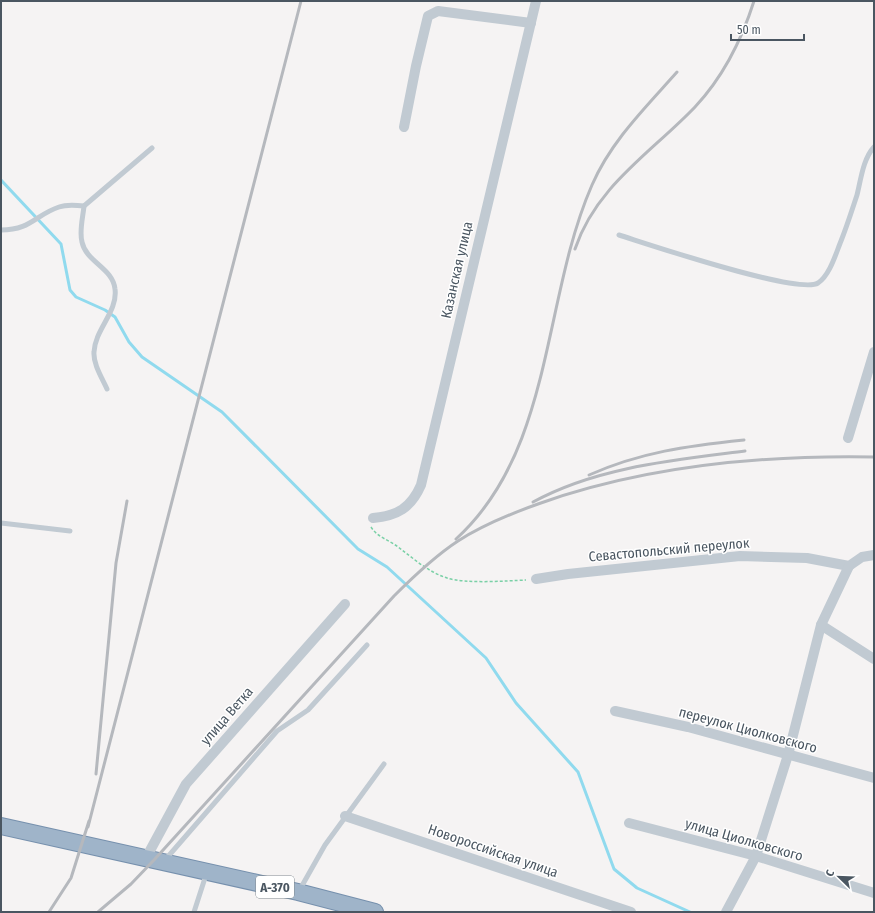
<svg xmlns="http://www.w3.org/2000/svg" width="875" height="913" font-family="'Fira Sans Condensed',sans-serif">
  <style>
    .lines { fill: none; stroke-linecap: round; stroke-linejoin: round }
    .stream { stroke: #90daee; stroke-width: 3 }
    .trunk-casing { stroke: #7690ad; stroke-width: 18 }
    .path { stroke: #7ad0a6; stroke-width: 1.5; stroke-dasharray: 3 2; stroke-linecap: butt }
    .service { stroke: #c1cad2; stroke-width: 5 }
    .minor { stroke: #c1cad2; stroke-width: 10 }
    .trunk { stroke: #9fb4c9; stroke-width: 16 }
    .rail { stroke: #b5b8bd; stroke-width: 3 }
    .labels { text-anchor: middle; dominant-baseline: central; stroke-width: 3; stroke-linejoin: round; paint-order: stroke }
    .shield { fill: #fff; stroke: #808990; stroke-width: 1 }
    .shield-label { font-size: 13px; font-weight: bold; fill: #4a5661 }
    .street-label { font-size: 14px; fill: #4a5661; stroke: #fff }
  </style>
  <rect width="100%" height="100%" fill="#f5f3f3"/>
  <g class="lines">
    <polyline class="stream" points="1,180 61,244 70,290 76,297 105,310 115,317 129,342 142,357 222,412 358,549 387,567 486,658 516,703 578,772 614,869 637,888 690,912"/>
    <g class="trunk-casing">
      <polyline id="trunk" points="1,826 298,892 375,912"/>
    </g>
    <path class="path" d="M371,527C377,537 389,540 398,547C413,558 428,572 447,578C466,584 506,581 526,580"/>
    <g class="service">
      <path d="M84,206C83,217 79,231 82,242C86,262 113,268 115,289C118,312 95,329 94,352C93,364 102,378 107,389"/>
      <path d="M1,230C31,230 35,215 59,207C67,204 76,205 84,206L152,148"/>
      <path d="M619,235C648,244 798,295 818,283C830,275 836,253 841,241C847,226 852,210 857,195C861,179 863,159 874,147"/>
      <polyline points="1,523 70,531"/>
      <polyline points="165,860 277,731 308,710 367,645"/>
      <polyline points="299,891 325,845 384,764"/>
      <polyline points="194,912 205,878"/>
    </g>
    <g class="minor">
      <polyline points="404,127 416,66 428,16 438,11 531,23"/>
      <polyline points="848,438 874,352"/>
      <path d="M373,518C397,516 411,508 421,485L536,1"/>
      <polyline points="536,579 568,574 740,556 807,558 849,566 862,557 874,555"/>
      <polyline points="821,625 874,659"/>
      <polyline points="615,711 688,727 874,778"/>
      <polyline points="345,816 631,912"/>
      <polyline points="629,823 756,856 874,893"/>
      <polyline points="146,858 186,784 345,604"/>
      <polyline points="726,912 756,856 788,755 821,625 849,566"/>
    </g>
    <use href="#trunk" class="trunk"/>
    <g class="rail">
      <path d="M575,249C596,186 652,152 695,107C723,77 742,39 754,1"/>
      <path d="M589,475C641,452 687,446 744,440"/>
      <path d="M533,502C597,467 674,460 745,451"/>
      <path d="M456,539C554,450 542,299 592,185C611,141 646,107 677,72"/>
      <polyline points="96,774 116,563 127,501"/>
      <polyline points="88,827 301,1"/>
      <polyline points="49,912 71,878 89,821"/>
      <path d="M98,912L131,884L154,860L394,596C414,576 435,556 458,541C483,525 510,514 538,504C644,466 762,455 874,457"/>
    </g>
  </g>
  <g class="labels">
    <rect class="shield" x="256" y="876" width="38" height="22" rx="3"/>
    <g class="shield-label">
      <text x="275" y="887">А-370</text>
    </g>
    <g class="street-label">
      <text transform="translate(457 270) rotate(-77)">Казанская улица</text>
      <text transform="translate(669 550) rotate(-5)">Севастопольский переулок</text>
      <text transform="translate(227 716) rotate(-49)">улица Ветка</text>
      <text transform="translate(748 730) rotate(15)">переулок Циолковского</text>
      <text transform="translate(744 840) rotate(16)">улица Циолковского</text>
      <text transform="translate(493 851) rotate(19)">Новороссийская улица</text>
    </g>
  </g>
  <rect width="875" height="913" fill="none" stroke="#4a5661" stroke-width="4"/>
  <g transform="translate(839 877) rotate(293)" stroke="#ffffff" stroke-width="3" paint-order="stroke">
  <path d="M0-3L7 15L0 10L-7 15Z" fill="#4a5661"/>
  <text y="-6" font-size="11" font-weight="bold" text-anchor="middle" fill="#4a5661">С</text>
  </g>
  <path d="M731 34v6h73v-6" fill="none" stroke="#4a5661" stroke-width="2"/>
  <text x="737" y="34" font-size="12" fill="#4a5661" stroke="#ffffff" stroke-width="3" paint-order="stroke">50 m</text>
</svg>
